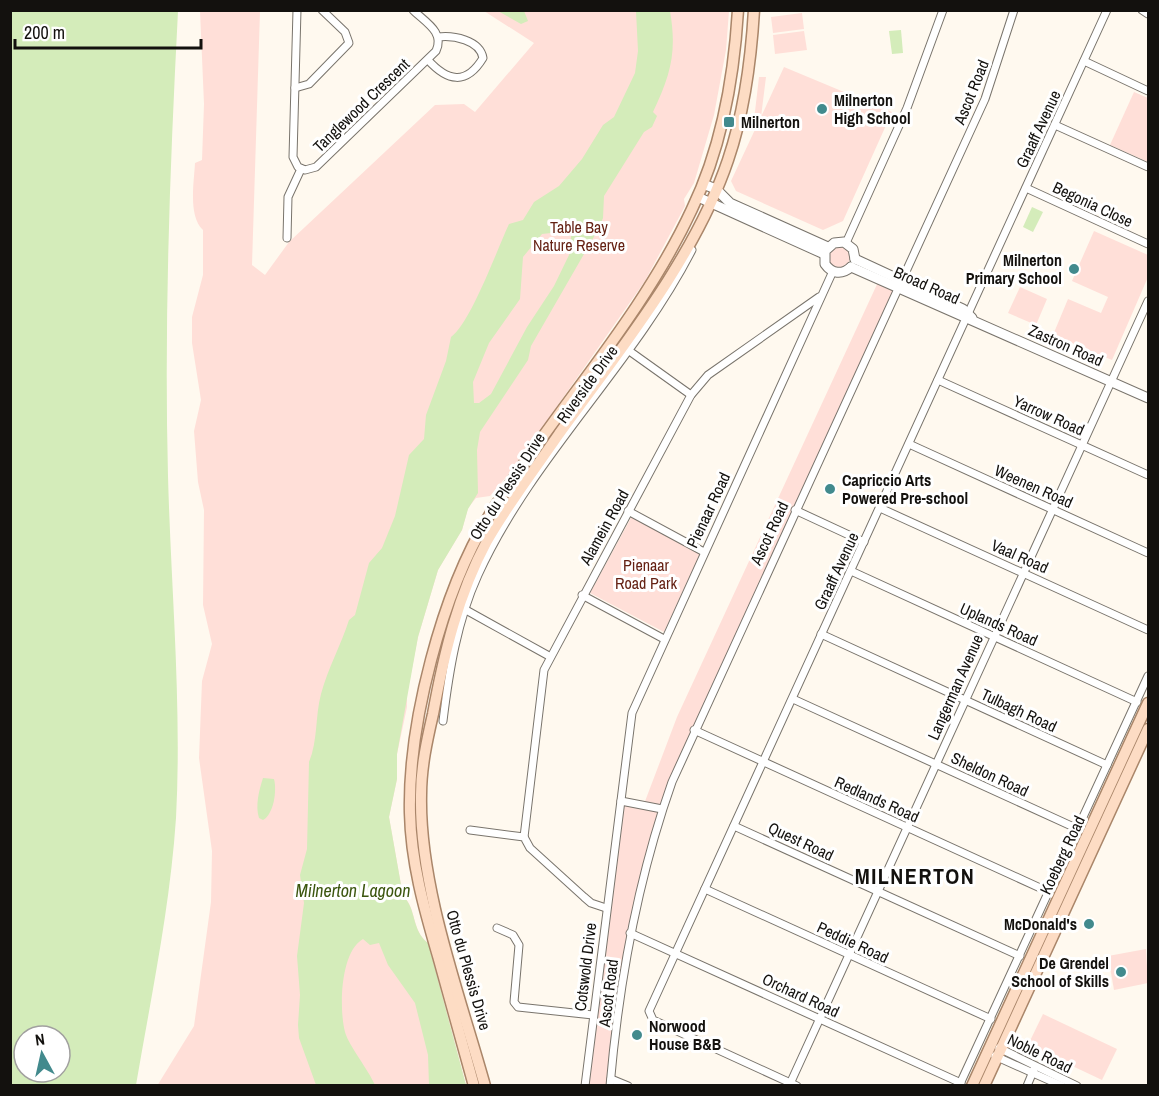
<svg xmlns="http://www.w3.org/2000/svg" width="1159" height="1096" font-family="'Archivo Narrow',sans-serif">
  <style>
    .green { fill: #ffdfd8 }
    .water { fill: #d4ecba; fill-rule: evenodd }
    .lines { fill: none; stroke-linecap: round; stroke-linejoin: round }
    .street-casing { stroke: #79746c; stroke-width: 9 }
    .secondary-casing { stroke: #79746c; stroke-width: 11 }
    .primary-casing { stroke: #aa866a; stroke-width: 13 }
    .street { stroke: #fff; stroke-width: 7 }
    .secondary { stroke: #fff; stroke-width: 9 }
    .primary { stroke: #fddcc4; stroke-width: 10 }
    .poi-dot { fill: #428a8d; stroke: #fff; stroke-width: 2 }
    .labels { text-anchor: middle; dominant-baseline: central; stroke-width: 6; stroke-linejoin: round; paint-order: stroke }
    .street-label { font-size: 16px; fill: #13110e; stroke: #fff }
    .poi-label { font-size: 16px; font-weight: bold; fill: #13110e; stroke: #fff; text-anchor: start }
    .park-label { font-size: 16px; fill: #652214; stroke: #fff }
    .water-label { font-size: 18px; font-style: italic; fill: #3c560f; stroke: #fff }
    .district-label { font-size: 22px; font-weight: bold; letter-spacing: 1.5px; fill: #13110e; stroke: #fff }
  </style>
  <rect width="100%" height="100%" fill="#fff9ef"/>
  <g class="green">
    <path d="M200,11H260L252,265L265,275L289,242L435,105L464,104L475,112L534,43L484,11H729L726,50L714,115L694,183L684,199L685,206L645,281L513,469L490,496L476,498L468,508L462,530L438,570L418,637L407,694V707L397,754V779L389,817L403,896C417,908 411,930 428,943L466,1085L157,1086L194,1026L211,902L212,851L199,758L202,681L212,644L203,605L204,510L198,482L194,431L201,400L192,343V317L203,275V230C188,216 194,183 195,163L202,160L204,104Z"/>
    <polygon points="802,13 804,29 773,33 771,17"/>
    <polygon points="804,31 807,50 775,54 773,35"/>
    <polygon points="784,67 892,112 843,221 823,230 736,191 731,181 759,121 754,120 759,77 766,77 761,117"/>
    <polygon points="1134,92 1148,98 1148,162 1110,145"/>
    <polygon points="1094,231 1148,255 1148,277 1112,360 1053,335 1068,299 1101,313 1108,297 1072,281"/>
    <circle cx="839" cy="257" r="11"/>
    <polygon points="879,280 897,288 672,782 638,898 610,1085 585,1086 621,801 644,804 677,717"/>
    <polygon points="1020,287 1047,299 1036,325 1008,313"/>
    <polygon points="632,516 701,552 664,632 590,593"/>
    <polygon points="1146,949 1148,983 1114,990 1108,956"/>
    <polygon points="1043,1014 1117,1049 1102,1080 1028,1045"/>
  </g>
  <g class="water">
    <path d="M10,11H178C170,166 164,321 168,476C171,590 182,704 176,818C170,908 151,997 136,1085H11ZM24,1036H60V1072H24Z"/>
    <polygon points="498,11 524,11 528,21 521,24"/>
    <path d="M636,11H670C677,52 671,74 653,112L657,116L652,127L644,132L604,196L603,218L599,228L531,346L528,360L480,432L477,450L478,493L468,509L462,530L438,570L418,637L397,754V779L389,817L403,896C417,909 411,930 428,943L466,1085H429L428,1055L415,1003L388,965L379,943L370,945L363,939C340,952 339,1009 345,1032C349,1046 368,1069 375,1085H316L299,1038L298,1025L300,995L297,956L304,903L300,875L307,849L309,762C318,741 315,716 321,694C328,668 341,645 349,620L355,615L369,563L382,548L395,516L409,455L424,439L426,415L446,361L451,337C470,324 497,250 509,224L523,220L534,202L559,186L582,159L603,125L614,117L635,73L638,51ZM573,219L569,255L554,286L527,327L491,394L479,403H474L473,382L489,343L520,299L523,257L542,234L551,233Z"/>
    <polygon points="901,30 903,53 892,54 889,31"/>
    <polygon points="1032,207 1043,212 1033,232 1023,227"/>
    <path d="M263,778L274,779C277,790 274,814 263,820L259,818C255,806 259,790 263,778Z"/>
  </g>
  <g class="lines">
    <g class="street-casing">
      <g id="street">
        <path d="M297,10L293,157L298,167L305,170L316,167L436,51C445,32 425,22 413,10"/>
        <polyline points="1142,10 1148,14"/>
        <path d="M428,60C447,81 466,86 483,58C480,40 453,35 438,37"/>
        <polyline points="1084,61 1148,91"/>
        <polyline points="295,88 309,84 349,43 345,32 322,10"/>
        <polyline points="1055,125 1148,167"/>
        <polyline points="1026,188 1148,244"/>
        <polyline points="287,238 288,197 301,169"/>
        <polyline points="846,243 907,108 943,10"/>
        <polyline points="628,350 691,395"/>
        <polyline points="938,380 1148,475"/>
        <polyline points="909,444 1148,553"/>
        <polyline points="880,508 1148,630"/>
        <polyline points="795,510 864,542"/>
        <polyline points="628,511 704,552"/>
        <polyline points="851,571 1137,702"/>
        <polyline points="582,595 664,639"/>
        <polyline points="466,610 549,656"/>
        <polyline points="821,634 1107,765"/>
        <polyline points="793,699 1078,829"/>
        <path d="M443,721C449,672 457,621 478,575C531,458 633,365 692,250"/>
        <polyline points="694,730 1049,892"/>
        <polyline points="621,801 662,809"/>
        <polyline points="734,826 1020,956"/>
        <polyline points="470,830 524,837 530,848 584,897 591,903 606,908"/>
        <polyline points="524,837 544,670 691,395 708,375 819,297"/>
        <polyline points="705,889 991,1019"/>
        <polyline points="497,928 513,935 519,945 514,1002 518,1007 593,1015"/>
        <polyline points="630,933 961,1083"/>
        <polyline points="999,1048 1077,1086"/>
        <polyline points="995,1056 1062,1086"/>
        <polyline points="611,1079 628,1086"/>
        <polyline points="585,1086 632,713 833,271"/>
        <path d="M610,1086C619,982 637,881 672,782L985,99L1014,10"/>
        <polyline points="789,1086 1148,301"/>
        <polyline points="797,1086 653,1020 649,1011 1107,10"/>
        <polyline points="959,1086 1148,676"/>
        <polyline points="1027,1086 1034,1069"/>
      </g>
    </g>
    <g class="secondary-casing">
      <g id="secondary">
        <polyline points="703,184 716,189 730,203 828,247"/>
        <polyline points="698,197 824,254"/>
        <polyline points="855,259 963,309 972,318"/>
        <polyline points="851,267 1148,398"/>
        <path d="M851,267C842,275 832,274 825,264V251L834,243L844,242L853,249L855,259"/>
      </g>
    </g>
    <g class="primary-casing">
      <g id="primary">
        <path d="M474,1086C462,1042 450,999 438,956C424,908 411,862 410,813C408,723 442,593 489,516C553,412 640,321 692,209C721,149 734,77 738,10"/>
        <path d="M485,1086C460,996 419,887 421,795C421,767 427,740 433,714C444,654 458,595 487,541C508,504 535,469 559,434C619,351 695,258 728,160C744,113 751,61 754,10"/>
        <polyline points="972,1086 1148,703"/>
        <polyline points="984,1086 1148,729"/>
      </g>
    </g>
    <use href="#street" class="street"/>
    <use href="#secondary" class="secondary"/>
    <use href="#primary" class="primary"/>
  </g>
  <g class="poi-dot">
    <circle cx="822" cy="109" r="6"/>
    <rect x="723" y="116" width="12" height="12" rx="3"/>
    <circle cx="1074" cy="269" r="6"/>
    <circle cx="830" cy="489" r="6"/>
    <circle cx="1089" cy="924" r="6"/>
    <circle cx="1121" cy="972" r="6"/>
    <circle cx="637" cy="1035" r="6"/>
  </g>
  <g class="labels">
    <g class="street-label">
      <text transform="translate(971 92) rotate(-68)">Ascot Road</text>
      <text transform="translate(361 105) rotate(-44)">Tanglewood Crescent</text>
      <text transform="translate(1038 129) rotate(-65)">Graaff Avenue</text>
      <text transform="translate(1093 204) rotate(25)">Begonia Close</text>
      <text transform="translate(927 285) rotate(24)">Broad Road</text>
      <text transform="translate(1066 345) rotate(24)">Zastron Road</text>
      <text transform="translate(587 384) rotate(-54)">Riverside Drive</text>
      <text transform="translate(1049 415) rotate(24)">Yarrow Road</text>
      <text transform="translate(507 486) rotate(-57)">Otto du Plessis Drive</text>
      <text transform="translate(1034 486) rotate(24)">Weenen Road</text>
      <text transform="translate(708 510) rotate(-65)">Pienaar Road</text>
      <text transform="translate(604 527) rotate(-61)">Alamein Road</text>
      <text transform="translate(769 533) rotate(-65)">Ascot Road</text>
      <text transform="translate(1020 556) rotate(24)">Vaal Road</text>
      <text transform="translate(836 571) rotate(-65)">Graaff Avenue</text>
      <text transform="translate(999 624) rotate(24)">Uplands Road</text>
      <text transform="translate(955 687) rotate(-66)">Langerman Avenue</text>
      <text transform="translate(1019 710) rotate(25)">Tulbagh Road</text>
      <text transform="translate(990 774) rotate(25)">Sheldon Road</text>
      <text transform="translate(877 799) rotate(24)">Redlands Road</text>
      <text transform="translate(801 841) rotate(25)">Quest Road</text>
      <text transform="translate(1062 855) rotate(-65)">Koeberg Road</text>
      <text transform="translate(853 942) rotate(25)">Peddie Road</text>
      <text transform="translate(585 967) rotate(-83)">Cotswold Drive</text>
      <text transform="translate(469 970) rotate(74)">Otto du Plessis Drive</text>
      <text transform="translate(608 993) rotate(-83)">Ascot Road</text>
      <text transform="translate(801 995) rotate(25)">Orchard Road</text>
      <text transform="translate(1040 1053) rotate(26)">Noble Road</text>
    </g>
    <g class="poi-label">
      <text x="834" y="100">Milnerton<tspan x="834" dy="18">High School</tspan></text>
      <text x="741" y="122">Milnerton</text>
      <text x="1062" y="260" text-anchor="end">Milnerton<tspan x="1062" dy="18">Primary School</tspan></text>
      <text x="842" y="480">Capriccio Arts<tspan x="842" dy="18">Powered Pre-school</tspan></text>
      <text x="1077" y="924" text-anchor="end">McDonald's</text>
      <text x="1109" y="963" text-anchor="end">De Grendel<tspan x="1109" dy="18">School of Skills</tspan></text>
      <text x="649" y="1026">Norwood<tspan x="649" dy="18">House B&amp;B</tspan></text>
    </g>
    <g class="park-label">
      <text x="579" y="227">Table Bay<tspan x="579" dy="18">Nature Reserve</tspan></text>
      <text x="646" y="565">Pienaar<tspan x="646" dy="18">Road Park</tspan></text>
    </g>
    <g class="water-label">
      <text x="353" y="890">Milnerton Lagoon</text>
    </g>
    <g class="district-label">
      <text x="915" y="876">MILNERTON</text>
    </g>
  </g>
  <rect width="1159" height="1096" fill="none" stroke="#13110e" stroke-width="24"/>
  <g transform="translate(42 1054) rotate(352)"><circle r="28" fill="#ffffff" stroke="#a1a09f" stroke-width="1.5"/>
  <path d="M0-4.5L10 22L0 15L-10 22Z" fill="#428a8d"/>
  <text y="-9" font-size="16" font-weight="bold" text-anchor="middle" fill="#13110e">N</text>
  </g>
  <path d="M15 39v9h186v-9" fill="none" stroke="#13110e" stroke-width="3"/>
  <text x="24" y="39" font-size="18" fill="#13110e" stroke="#ffffff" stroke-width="4.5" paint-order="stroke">200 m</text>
</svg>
